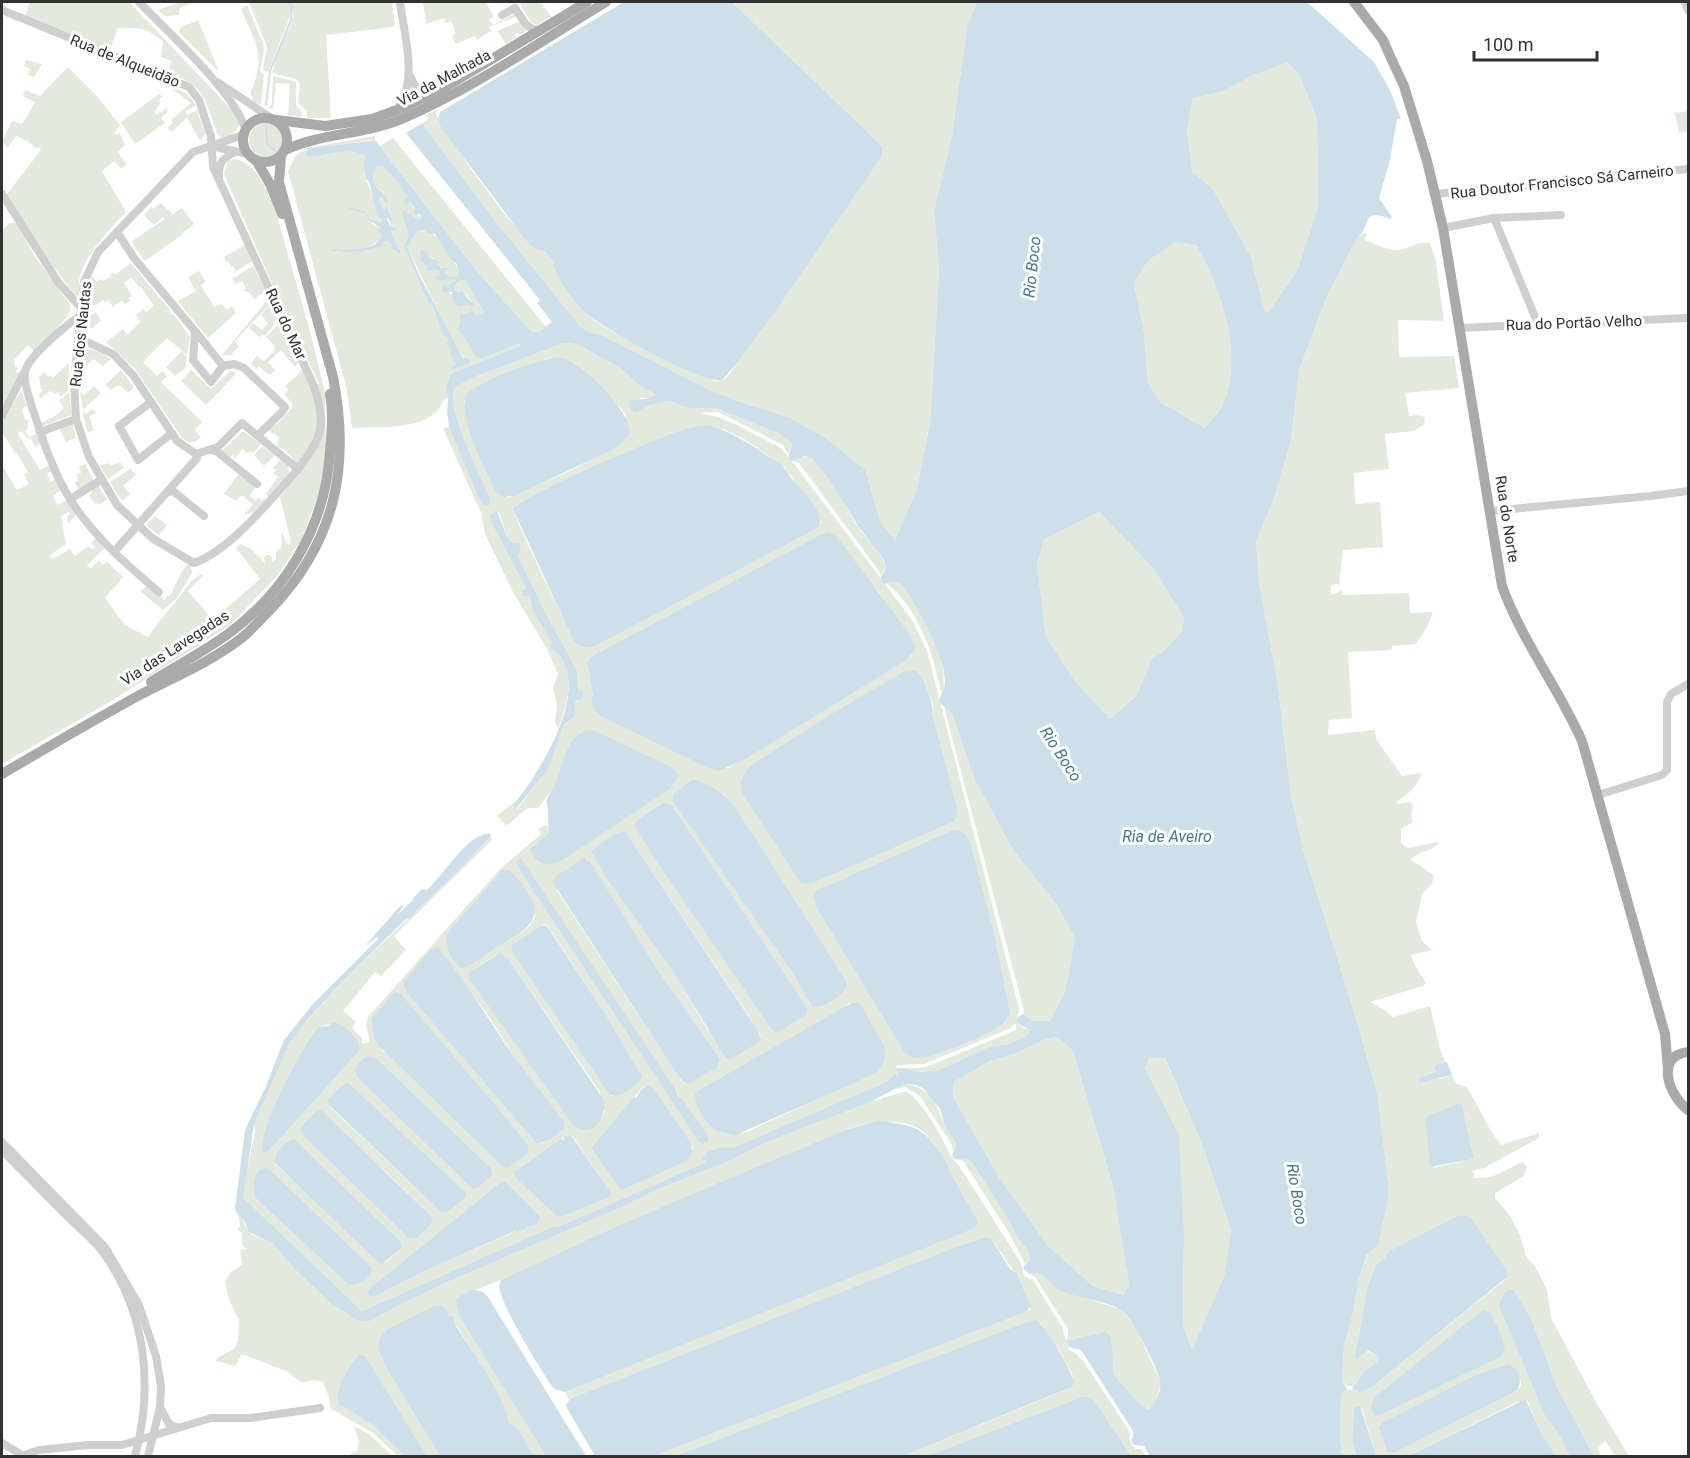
<svg xmlns="http://www.w3.org/2000/svg" width="1690" height="1458" font-family="Roboto,sans-serif">
  <style>
    .green { fill: #e3e9dc; fill-rule: evenodd }
    .water { fill: #cde0ea; fill-rule: evenodd }
    .lines { fill: none; stroke-linecap: round; stroke-linejoin: round }
    .stream { stroke: #cde0ea; stroke-width: 2 }
    .minor { stroke: #cfcfcf; stroke-width: 8 }
    .major { stroke: #aaa; stroke-width: 10 }
    .labels { text-anchor: middle; dominant-baseline: central; stroke-width: 6; stroke-linejoin: round; paint-order: stroke }
    .street-label { font-size: 15px; fill: #323232; stroke: #fff }
    .water-label { font-size: 16px; font-style: italic; fill: #447591; stroke: #fff }
  </style>
  <rect width="100%" height="100%" fill="#fff"/>
  <g class="green">
    <path d="M30,2H129L232,110L240,122C237,132 231,136 221,138L217,133C204,97 206,86 167,72L172,61L161,57L163,41C146,28 139,27 118,28L110,50L25,17Z"/>
    <polygon points="179,2 195,2 180,8 179,15 165,16 158,10"/>
    <polygon points="249,2 287,2 293,9 268,72 263,70 267,47"/>
    <path d="M289,2H392L395,26L386,28L326,35L331,118H307V111L298,103L300,85L296,79L272,73C275,63 277,54 281,45C288,31 296,20 292,4Z"/>
    <polygon points="423,2 486,2 494,17 489,20 493,25 516,13 518,16 489,27 491,31 477,40 475,36 455,44 452,36 456,33 451,21 446,23 444,18 426,24"/>
    <polygon points="523,2 540,2 551,16 537,25 531,22 520,4"/>
    <polygon points="732,2 977,2 967,26 952,136 934,211 939,270 930,421 917,488 895,540 880,522 866,471 756,407 735,400 728,396 717,394 599,334 588,332 580,326 496,222 422,123 429,119 426,115 438,109 436,113 440,126 450,137 471,169 506,216 519,230 528,243 550,256 562,281 592,318 611,331 692,372 716,381 722,380 728,376 780,305 881,158 883,149 880,144"/>
    <path d="M247,5L263,43L264,50L260,71L264,75L261,105L254,102L250,93C267,57 256,44 241,9Z"/>
    <polygon points="198,20 218,69 217,70 179,32 180,28"/>
    <polygon points="521,21 527,30 520,35 518,33 514,34 516,37 506,44 497,31"/>
    <polygon points="26,60 42,64 34,77 28,75 30,69 24,66"/>
    <polygon points="1288,61 1299,74 1317,119 1318,207 1297,271 1269,311 1265,312 1251,257 1213,189 1192,171 1187,130 1193,98 1224,91 1253,75"/>
    <path d="M68,67L95,94L120,125L114,133L116,135L120,133L125,145L117,152L127,164L121,169L114,161L102,171L126,212C108,231 88,251 80,276C78,282 81,289 79,295L76,296L43,253L7,194L41,150L38,147L36,149L29,142L16,136L7,148L2,141L12,121L22,124L35,102L23,96L25,90L40,96Z"/>
    <polygon points="273,76 296,82 296,105 302,112 302,117 288,115 290,84 276,83 273,109 267,108 270,107 272,103"/>
    <path d="M168,86C181,90 190,93 196,106L185,111L187,115L197,110L205,134L200,141L187,117L172,132L167,128L173,123L171,120L191,103Z"/>
    <polygon points="159,94 162,96 159,100 161,102 154,112 157,115 166,108 168,111 161,118 165,123 135,144 121,122"/>
    <polygon points="1688,111 1688,131 1679,133 1675,113"/>
    <circle cx="266" cy="140" r="17"/>
    <path d="M375,136V140H369L306,151L311,157C327,155 353,146 366,157L364,175L375,201L378,216L382,223L371,220L366,212L348,209L366,214L373,224L381,228L382,237C375,243 370,248 360,250C351,251 343,247 335,252C358,248 365,255 387,241L392,244V249L398,254L401,253L391,232L392,229L387,216L391,220L385,210L384,211L379,199L381,195L386,204L383,192L376,187L373,176L376,166H382L395,179L407,197L403,201L406,205L410,202L421,218L418,220L409,215L404,210L403,219L409,234L404,246L428,301L433,306L443,335L446,336C451,345 450,355 455,364L466,361L451,338L407,247L417,230C436,229 445,246 452,261L455,263L459,271L458,277H449L444,272L446,269C440,266 437,266 434,258L428,257L421,251L423,261L439,271L440,276L445,279H457V281L449,285L448,292L466,305L469,306L471,301L462,290L458,293L454,289L455,285L461,280H465L484,312L482,315H477L473,311C465,339 459,338 483,358L517,344H520V346L450,374L446,388L448,397L443,400C433,432 380,426 352,428L347,390L288,171L296,155L307,148Z"/>
    <polygon points="393,138 546,327 539,332 531,331 476,270 380,146"/>
    <path d="M233,159C257,160 270,197 277,216L310,331L325,392L326,444L323,470L318,495L301,541L278,575L230,625L113,700L2,764V465L17,490L29,484L24,475L28,472L17,453H15L2,432V423L21,390L27,406L22,409L25,420H29L27,430L25,431L29,437L39,433L43,442L35,447L31,438L27,439L22,431L18,433L19,436L40,470L52,464V471L47,474L51,482L55,479L62,490L53,495L57,505L67,500L78,514L68,523L67,516L70,515L69,512L61,516L66,544L50,555L52,559L67,551L69,548L75,556L88,546L92,549L95,548L91,542L98,538L106,547L87,565L90,569L99,561L103,565L107,562L123,577L105,598L125,625L148,637C158,622 167,612 178,599C186,589 190,580 201,574L203,576L188,591L213,620L260,579L236,548L240,544L250,548L265,563L264,557L266,555H270L272,558V563L276,559V553L282,546L281,531L288,545L291,542L280,497L297,475L298,466L286,451L277,446L279,437L269,431L258,435L278,423L292,408V403L284,394L289,390L285,386L295,377L297,379L296,377L302,369L314,387L319,384L277,295L224,174L228,161Z"/>
    <polygon points="160,203 172,213 170,216 182,208 194,224 183,233 176,224 183,234 145,261 134,246 132,241 165,219 163,217 154,225 144,215 151,207 154,209"/>
    <path d="M10,223H17L36,258L71,306C72,317 43,342 35,352L28,345L14,360L15,366L18,368L16,372L20,373L2,413V230Z"/>
    <path d="M1363,233L1367,234L1365,240C1374,243 1387,251 1398,250C1409,249 1419,240 1430,243L1436,261L1444,321L1398,320L1399,357L1454,356L1459,388L1405,393L1409,416L1417,415L1425,417L1424,425L1414,431L1385,434L1389,469L1354,473L1355,504L1380,502L1383,547L1343,550L1339,584L1331,585V594H1335L1342,589V595L1409,593L1410,613L1433,612L1427,627L1416,644L1393,646L1391,650L1348,652L1352,718L1329,720L1328,735L1375,730L1376,739L1402,776L1422,773C1416,786 1410,794 1397,801L1398,804L1410,802L1413,806L1411,815L1413,822L1401,829V843L1408,848L1438,842L1439,844C1429,852 1419,851 1410,860C1420,864 1425,870 1434,876L1432,884L1422,894L1416,922L1422,941L1432,950L1411,955L1415,966L1426,983L1423,986L1370,1002L1385,1010L1393,1017L1430,1006L1439,1046L1445,1062L1434,1065L1436,1072L1418,1078L1440,1079L1452,1075L1457,1084L1467,1087L1491,1131L1501,1145L1539,1133V1138L1484,1168L1471,1171L1474,1173V1178C1497,1179 1503,1170 1523,1162L1527,1167L1524,1176L1495,1193V1199C1511,1213 1523,1237 1526,1257L1535,1266L1547,1290L1551,1318L1596,1402L1629,1456H1615L1605,1441L1599,1447L1600,1456H1594L1557,1387L1531,1318L1514,1290L1504,1293L1501,1310L1544,1414L1558,1433L1570,1456H1556L1541,1433L1527,1400L1516,1403L1408,1456H1376L1362,1408L1357,1406L1354,1407L1352,1438L1356,1456H1342L1340,1438L1341,1394L1342,1391C1354,1386 1358,1395 1372,1387L1506,1279L1421,1236L1389,1251L1386,1258L1376,1265L1368,1285L1355,1354C1364,1353 1370,1350 1378,1355V1362L1367,1369L1353,1386H1347L1342,1380L1344,1345L1352,1317L1359,1279L1389,1192L1378,1097L1357,1021L1304,852L1291,797L1278,685L1259,583L1256,541L1273,501L1291,441L1299,370L1327,296L1356,240ZM1462,1105L1474,1159L1433,1168L1425,1118ZM1508,1364L1521,1380V1386L1516,1391L1383,1422L1474,1377Z"/>
    <path d="M1175,242L1196,245C1221,288 1243,351 1224,401C1220,410 1211,420 1205,428L1160,402L1148,383L1144,332L1134,283L1148,261Z"/>
    <polygon points="245,245 252,261 232,274 236,270 233,266 231,267 228,261 226,262 225,258 222,258"/>
    <polygon points="131,263 170,310 170,314 174,315 190,337 187,355 167,338 143,362 157,376 162,371 167,376 161,382 202,422 194,430 201,437 195,442 188,442 182,438 134,368 106,342 123,329 127,335 140,322 136,315 143,309 146,312 154,306 141,287 140,288 131,277 124,283 132,296 128,298 130,301 125,304 123,301 119,302 113,307 108,300 105,302 103,300 95,306 93,304 90,312 87,314 92,275 97,282 100,279 103,281 112,276 110,273 116,274"/>
    <polygon points="253,266 266,291 254,299 249,292 243,291 246,288 242,281 236,284 232,279"/>
    <polygon points="199,271 206,282 201,285 214,307 222,304 227,310 232,306 236,313 208,338 178,301 196,291 188,277"/>
    <polygon points="269,298 278,318 273,322 275,324 265,336 263,335 259,337 249,328 253,323 262,330 268,323 261,315 270,304 235,341 239,346 231,355 222,355"/>
    <polygon points="96,312 101,321 91,329 87,319"/>
    <polygon points="280,322 299,363 295,367 281,350 268,362 275,370 271,375 269,373 267,374 259,366 256,369 251,363 257,356 264,361 275,350 274,348 275,346 266,337"/>
    <path d="M564,343L576,344L597,355L620,368L639,385L657,394L651,398H640L638,412L646,406L670,401L688,408H716L780,434L790,441L792,445L788,454L783,445L718,412L700,413L718,417L735,424L781,448L791,461C798,457 806,454 813,459C828,470 846,509 857,526C866,539 881,551 886,568L880,576L879,571L799,463L792,461L912,620L927,651L1019,1009L1016,1022L1028,1030L1029,1034L1009,1044L989,1047L939,1070L919,1072L902,1068H919L929,1066L1016,1030V1023L1011,1028L924,1064L897,1065L896,1070L899,1072L897,1076L888,1081L734,1147L713,1149L704,1155L706,1162L560,1226L552,1227L362,1311L244,1200L242,1195L255,1131L254,1124L286,1049L298,1031L345,979L462,867L491,836L492,840L489,843L394,936L406,950L381,976L375,972L343,1011L356,1022L352,1028L362,1038V1044L370,1042L366,1024L368,1017L499,870L541,834L538,829L547,825L549,832L548,836L532,846L558,862L675,784L590,730C566,734 563,766 555,785C550,794 544,800 538,808H528L506,826L497,816L517,800L513,808L517,809L549,768L564,724L574,718V709L580,691L578,688L577,670L545,612L519,558L516,544L507,537L499,512H495L494,528L526,588L533,611L552,643L549,645C578,668 569,699 558,729L555,722L557,706L553,688L558,674L547,649L513,592L485,534L481,513L443,428L449,427L490,498C479,471 448,415 454,388L474,377ZM548,358L621,408L626,416L621,444L574,469L508,498L495,491L483,464L468,426L464,401L478,386ZM723,429L742,438L785,467L787,474L791,475L821,522L819,527L597,644L573,640L528,545L515,515V506L547,488ZM818,536L878,590L912,654L908,659L728,768L591,701L593,695L587,662L592,656ZM925,682L933,704L932,713L958,810L955,821L818,881L741,778L745,771L828,716ZM683,789L723,794L749,828L842,974L812,1007L792,972L673,795ZM664,802L673,806L809,1011L773,1031L771,1029L665,874L637,820ZM953,830L971,844L994,932L1010,1012L1006,1022L994,1030L920,1058L904,1052L816,907L813,895L817,890ZM625,831L746,1011L761,1036L708,1031L677,978L605,876L592,853V850L619,832ZM521,858L676,1090L700,1144L522,874ZM587,859L657,969L718,1056L720,1062L717,1068L706,1072L690,1084L682,1082L676,1073L557,891L556,876ZM503,869C524,882 528,894 535,917L529,927L481,958L451,955L447,946L448,932ZM544,925L548,926L606,1015L640,1073L612,1097L512,952V945ZM438,947L490,1018L561,1132L543,1143H536L407,993ZM496,955H504L507,957L600,1092L605,1112L598,1123L471,971ZM398,993L417,1015L384,1052L374,1038L371,1019ZM850,1003L884,1061L880,1069L747,1132L730,1134L720,1132L699,1090ZM333,1024L359,1051L269,1151L263,1153C255,1134 303,1044 318,1027ZM370,1056L375,1057L492,1169L493,1171L475,1189L357,1077ZM345,1083H349L465,1193L466,1197L447,1213L441,1212L331,1108L329,1105ZM644,1086L654,1089L693,1148L685,1162L621,1189L591,1148ZM572,1135L612,1194L610,1197L574,1212L514,1172L562,1138ZM296,1141L401,1242L402,1248L385,1263L275,1164L276,1154ZM378,1164L433,1218L432,1224ZM502,1181L506,1182L539,1215L530,1227L526,1226L525,1229L517,1233L516,1231L425,1271L374,1297L369,1296L367,1293L370,1288Z"/>
    <polygon points="90,349 102,353 111,359 103,366 93,359 81,372 80,356 85,350"/>
    <polygon points="182,351 187,357 185,368 175,376 166,367"/>
    <polygon points="69,363 68,391 60,397 58,392 55,394 50,391 40,399 39,394 44,390 41,389 39,377 44,372 48,377 51,376 53,378"/>
    <polygon points="121,370 134,388 128,393 121,386 116,386 111,390 105,385"/>
    <polygon points="191,370 211,389 230,371 233,371 236,374 206,405 181,381"/>
    <polygon points="94,386 101,393 83,410 80,392 84,395"/>
    <polygon points="69,392 72,415 42,426 41,423 55,416 64,408 59,401"/>
    <polygon points="92,409 97,413 89,416 94,430 88,433 82,411 86,414"/>
    <polygon points="72,421 76,438 66,442 60,430"/>
    <polygon points="243,431 261,444 253,453 250,451 248,453 242,449 235,459 233,454 229,459 220,452"/>
    <polygon points="262,446 275,455 264,466 254,455"/>
    <polygon points="280,460 288,464 289,473 269,497 266,494 278,477 273,473 276,470 273,468"/>
    <polygon points="120,462 124,468 108,479 100,466 108,463 110,466"/>
    <polygon points="85,464 94,481 78,489 75,482 78,481 76,475 81,473 79,467"/>
    <polygon points="130,469 136,475 123,486 130,494 122,501 110,482"/>
    <polygon points="240,472 256,485 250,496 256,501 258,498 262,501 264,498 266,499 256,510 249,514 244,514 253,505 242,495 236,501 224,494"/>
    <polygon points="98,486 107,499 99,505 97,503 95,504 89,495 92,493 91,489"/>
    <polygon points="1099,512 1153,568 1184,618 1183,632 1165,650 1152,659 1136,696 1110,719 1075,681 1046,637 1037,564 1045,539"/>
    <polygon points="155,516 167,525 159,535 146,525"/>
    <polygon points="188,564 191,566 192,573 176,599 163,610 140,591 147,585 165,600 167,596 170,596 182,571"/>
    <path d="M893,582L900,583C914,600 938,643 942,664C944,672 943,681 944,688L941,693C941,687 939,684 938,679C930,643 916,609 888,584Z"/>
    <polygon points="944,707 952,714 975,780 1013,850 1057,905 1075,938 1065,992 1050,1021 1032,1021 1023,1014 1024,1011"/>
    <polygon points="1057,1037 1073,1051 1113,1186 1129,1285 1124,1295 1093,1286 1049,1247 999,1177 953,1097 954,1082 990,1061 1017,1053 1046,1039"/>
    <polygon points="1150,1057 1164,1057 1201,1142 1231,1230 1224,1276 1192,1351 1183,1325 1184,1238 1145,1069"/>
    <path d="M904,1084C932,1087 935,1102 945,1125C949,1133 954,1138 956,1146L953,1152L952,1145L920,1096L905,1087L897,1089L898,1086Z"/>
    <path d="M906,1091C923,1103 935,1126 945,1144C950,1152 951,1159 958,1164L1021,1263L1024,1276L1033,1280L1062,1327L1069,1350L1074,1352L1084,1362L1130,1432L1129,1439L1135,1449H1141L1146,1456H1131L1095,1401L1082,1397L927,1456H903L1066,1390L1073,1376L1060,1351L1041,1323L1021,1324L675,1456H654L1026,1312L1030,1310C1028,1287 1007,1263 995,1243L991,1238L986,1237L950,1249L569,1400L565,1392L973,1229L977,1220L949,1170L948,1164C941,1155 934,1142 926,1134C905,1115 869,1122 845,1130L597,1235L501,1280L478,1289H473L459,1311L462,1318L546,1456H534L518,1429L508,1421C510,1408 451,1313 441,1305L434,1306L387,1329L379,1339L378,1348L385,1366L440,1456H427L366,1357L339,1404L374,1426L404,1456H398L373,1433L330,1408L329,1397L323,1382L313,1380L302,1383L286,1371L242,1354L235,1366L216,1361L217,1358L234,1349L238,1340L239,1320L229,1300L225,1281L231,1272L242,1265L240,1250L247,1249L242,1245V1233L238,1230L240,1225L238,1214L242,1217L245,1225L251,1234L272,1243L291,1265L370,1321L403,1303L443,1284L624,1206L656,1190L722,1164L772,1140L850,1108Z"/>
    <polygon points="961,1157 966,1158 973,1164 1006,1216 1019,1240 1028,1250 1030,1259 1025,1264 1009,1233 963,1161 954,1159"/>
    <polygon points="1037,1273 1043,1274 1056,1288 1122,1310 1137,1330 1161,1383 1155,1404 1148,1410 1135,1401 1113,1373 1113,1355 1103,1332 1066,1341 1068,1336 1068,1329 1035,1277 1029,1274"/>
    <polygon points="354,1426 369,1434 392,1456 347,1456 357,1451 359,1441"/>
  </g>
  <g class="water">
    <path d="M624,2H732L880,144L883,149L881,158L780,305L739,361L722,380C700,384 602,328 584,311C574,301 563,287 557,274C554,268 554,262 550,257C545,250 535,250 528,243L440,126L438,119L440,112Z"/>
    <path d="M977,2H1307L1374,62L1390,90L1401,119H1397L1390,160L1379,198L1392,217L1390,219C1360,208 1373,224 1356,240L1327,296L1299,370L1291,441L1273,501L1256,541L1259,583L1278,685L1291,797L1304,852L1357,1021L1378,1097L1389,1192L1378,1245L1367,1254L1359,1279L1352,1317L1344,1345L1342,1380L1347,1389L1341,1394L1340,1438L1342,1456H1150L1144,1446L1134,1445L1131,1440L1133,1437V1431L1081,1350L1069,1347L1066,1341L1104,1332L1110,1335L1113,1355V1373L1135,1400L1148,1410C1155,1404 1162,1391 1160,1382C1158,1368 1132,1317 1121,1310C1102,1299 1079,1299 1059,1290C1046,1283 1048,1271 1029,1274L1023,1268L1030,1259L1028,1250L1019,1240L1006,1216L973,1164L966,1158L954,1159L952,1156L956,1146L955,1142L945,1126L940,1109L924,1089L916,1085L904,1084L872,1101L772,1140L722,1164L656,1190L624,1206L443,1284L403,1303L370,1321H359L332,1304L291,1265L272,1243L249,1232L244,1220L236,1212L235,1208L245,1130L266,1086L284,1040L313,1004L378,939L377,937L365,946L400,906L403,905V907L397,915L413,900V898L422,889L427,890C445,874 465,836 489,833L491,836L462,867L416,911L414,915L405,920L345,979L308,1019L289,1044L254,1124L243,1198L362,1311L552,1227L560,1226L706,1162L705,1160H702C708,1146 721,1148 734,1147L888,1081L894,1075L897,1076L899,1072L896,1070L897,1068H902L920,1072L939,1070L989,1047L1009,1044L1029,1034L1028,1029L1016,1022L1018,1017L1023,1014L1032,1021H1050L1065,992L1075,938L1057,905L1013,850L975,780L952,714L939,702C940,696 942,693 944,688C951,665 915,601 900,583L893,582L884,584C878,577 883,575 886,568L884,560L858,526L829,479L813,459L805,456L791,461L788,458L792,445L790,441L780,434L716,408H688L670,401L646,406L638,412L630,410L629,401C637,399 651,400 656,394L639,385L620,368L597,355L576,344L564,343L474,377L454,388C448,415 479,471 490,498V505H484L479,498L449,427L447,412L448,397L446,388L450,374L520,346V344H517L483,358L475,356L465,338L457,328L460,325V315L473,311L477,315H482L484,312L465,280H461L455,285L454,289L458,293L462,290L468,299L474,304L472,307L466,305L458,307L453,301L452,292L444,293L442,290L443,285H449L457,279L437,280L435,278L440,276L439,271L435,269L428,271L423,262L420,261L421,250L428,253V257L438,261L437,264L442,268H447L444,272L449,277L458,276L459,271L456,263L452,261L435,234L428,233L424,230H418L407,247L420,277L463,358L469,360L470,363L453,369L452,367L455,364L450,354L451,350L447,345L448,340L446,336H443L433,306L428,302L404,246L409,234L403,219L402,209L418,220L421,218L420,214H414L415,208L410,202L406,205L403,201L407,197L395,179L382,166H376L373,176L376,187C382,192 385,194 388,202L386,204L381,196L379,199L384,211L386,207L392,219L391,221L387,217V219L390,226L395,229L396,231L392,230L391,232L401,253L399,254L392,249V244L387,241L383,243V246L359,252L331,251L332,249C342,250 367,250 375,244C378,242 379,239 382,237L379,230L381,228L369,220L366,214L347,209L351,208L366,212L371,220L382,222L378,216L369,182L365,178L364,161L366,157C353,146 327,155 311,157L305,154L309,149L375,140L476,270L531,331L539,332L552,322L537,303L540,300L406,133L422,123L496,222L580,326L588,332L599,334L717,394L728,396L735,400L789,418L824,437L866,471L880,522L895,540L917,488L930,422L939,270L934,211L952,136L967,26ZM1288,62L1299,74L1317,119L1318,207L1297,271L1269,311L1265,312L1251,257L1213,189L1192,171L1187,130L1193,98L1224,91L1253,75ZM1175,242L1196,245C1221,288 1243,352 1224,401C1221,410 1211,420 1205,428L1160,402L1148,383L1144,332L1134,283L1148,261ZM1099,512L1153,568L1184,618L1182,632L1165,650L1152,659L1136,696L1110,719L1075,681L1046,637L1037,564L1045,539ZM1057,1037L1073,1051L1113,1186L1129,1285L1124,1295L1093,1286L1049,1247L999,1177L953,1097L954,1082L990,1061L1017,1053L1046,1039ZM1150,1057L1165,1058L1201,1142L1231,1230L1224,1276L1192,1350L1183,1325L1184,1238L1179,1135L1145,1069Z"/>
    <path d="M560,357C582,363 630,409 630,433L621,444L610,451L514,496L503,497L495,491C485,467 458,421 466,395C477,381 541,358 560,357Z"/>
    <path d="M707,425C736,432 758,451 783,465C788,480 826,506 819,527L597,645C586,649 581,648 573,640L513,509C523,495 665,434 689,428C695,426 701,426 707,425Z"/>
    <path d="M497,511L507,537L514,543H519L521,550L518,554L519,558L545,612L577,670L578,689L584,692L582,699L576,700L574,718L564,724L549,768L515,810L513,806L517,800C540,771 581,704 565,666C560,651 554,654 549,645L552,643L533,611L529,596H523V591L526,588L494,528L490,516Z"/>
    <polygon points="829,532 837,537 908,632 914,643 915,649 908,659 742,761 718,771 706,767 600,716 593,708 591,701 593,695 587,662 592,656 818,536"/>
    <path d="M914,670C924,675 934,702 932,713L958,810L955,821L818,881L805,884L800,882L743,794C739,782 741,775 750,766L828,716L905,671Z"/>
    <path d="M589,730L596,731L673,768L679,776L671,788L564,859C549,868 537,866 530,849L549,833C547,822 550,812 546,801C549,795 552,790 555,784C563,766 566,734 589,730Z"/>
    <path d="M692,780H697L717,790L728,799L749,828L842,974L847,984C845,995 822,1009 812,1007L792,972L673,801V795Z"/>
    <polygon points="664,802 672,805 808,1009 807,1014 778,1032 775,1032 771,1029 665,874 635,827 635,824 637,820"/>
    <path d="M953,830C964,831 967,834 971,844L994,932L1010,1012C1009,1017 1007,1020 1003,1024C991,1034 937,1056 921,1058C914,1059 910,1056 904,1052L816,907L813,895L817,890Z"/>
    <path d="M625,831L757,1029L761,1039L759,1042L731,1059H727L725,1057L677,978L605,876L592,853V850C602,843 613,833 625,831Z"/>
    <polygon points="521,858 676,1090 678,1096 682,1099 708,1136 708,1142 703,1144 698,1141 522,874 516,861"/>
    <polygon points="584,858 590,862 657,969 718,1056 720,1061 717,1068 706,1073 690,1084 683,1082 676,1073 553,883 556,876"/>
    <path d="M503,869L510,871C528,890 549,912 521,932L467,967L461,968C451,960 443,945 448,932Z"/>
    <path d="M541,926H547L606,1015L640,1073L642,1077C638,1086 620,1098 610,1095L512,952V945Z"/>
    <path d="M438,947L463,980L512,1054L564,1122V1129C557,1135 545,1144 536,1143L407,993L404,986V981L431,950Z"/>
    <path d="M500,953L507,957L604,1100C607,1118 592,1140 573,1125L470,980L468,975L471,971Z"/>
    <polygon points="395,992 401,994 511,1124 528,1146 528,1153 508,1167 503,1167 377,1044 374,1038 371,1019"/>
    <path d="M856,1002L861,1005L884,1046C887,1057 884,1066 876,1073L736,1135C730,1134 722,1133 717,1131C707,1125 694,1105 695,1094L699,1090L845,1006Z"/>
    <path d="M334,1022C345,1027 361,1037 359,1051L269,1151L263,1153C255,1133 303,1045 318,1027L329,1026Z"/>
    <path d="M371,1056L375,1057L492,1169V1175L477,1188L473,1189L357,1077L355,1070C359,1063 362,1057 371,1056Z"/>
    <polygon points="1445,1062 1447,1062 1452,1075 1420,1083 1418,1078 1436,1072 1434,1065"/>
    <polygon points="345,1083 349,1083 466,1193 466,1197 447,1213 441,1212 329,1105 328,1099"/>
    <path d="M648,1085L654,1089L689,1140C693,1149 694,1155 685,1162L621,1190L591,1148L634,1097L636,1098C640,1093 641,1088 648,1085Z"/>
    <polygon points="1459,1103 1462,1105 1474,1159 1430,1167 1425,1118"/>
    <polygon points="318,1110 322,1111 433,1218 432,1223 416,1238 409,1238 302,1134 301,1127"/>
    <path d="M878,1121C920,1125 925,1129 948,1164L949,1170L977,1220V1225L973,1229L565,1392L554,1389C542,1372 499,1303 499,1285L501,1280L597,1235L697,1192L845,1130Z"/>
    <polygon points="571,1135 612,1194 610,1197 574,1212 558,1217 516,1178 514,1172 562,1138 564,1141 564,1137"/>
    <path d="M294,1139L401,1242L402,1248L382,1264L377,1261L275,1163C273,1154 284,1141 294,1139Z"/>
    <path d="M265,1168L270,1170L371,1267L372,1271C368,1281 358,1286 348,1284L256,1198C252,1188 252,1171 265,1168Z"/>
    <polygon points="502,1181 506,1182 539,1215 540,1219 537,1224 530,1227 527,1226 525,1229 517,1233 515,1231 425,1271 374,1297 369,1296 367,1293 370,1288"/>
    <path d="M1465,1215L1471,1218L1507,1271L1508,1275L1506,1278L1372,1387L1360,1392L1352,1389L1353,1386C1359,1381 1361,1374 1367,1369C1373,1365 1376,1365 1379,1358L1374,1353L1368,1351L1357,1358L1355,1355L1368,1285L1376,1265L1385,1258L1389,1251L1456,1217Z"/>
    <polygon points="986,1237 991,1238 1010,1269 1017,1274 1031,1306 1026,1312 654,1456 595,1456 569,1412 566,1405 569,1400 575,1397 950,1249"/>
    <polygon points="473,1289 483,1292 488,1297 586,1456 546,1456 459,1315 456,1300 460,1296"/>
    <polygon points="1508,1290 1514,1290 1531,1318 1557,1387 1594,1456 1570,1456 1558,1433 1544,1414 1499,1306 1504,1293"/>
    <path d="M441,1305L447,1309L449,1316L453,1317C453,1324 461,1333 466,1341C475,1354 510,1408 508,1421L518,1429L534,1456H440L385,1366L378,1348L379,1339L387,1329L434,1306Z"/>
    <path d="M1483,1310L1489,1311L1497,1325L1505,1348L1502,1356L1380,1415L1376,1416C1369,1411 1371,1403 1375,1397Z"/>
    <path d="M1036,1320C1047,1326 1071,1370 1074,1383L1072,1387L903,1456H675L1021,1324Z"/>
    <path d="M359,1355L366,1357L427,1456H404L374,1426L339,1404C334,1389 349,1366 359,1355Z"/>
    <path d="M1508,1364C1519,1369 1524,1382 1516,1391L1395,1452L1387,1451L1379,1427L1383,1422L1474,1376Z"/>
    <polygon points="1082,1397 1090,1397 1095,1401 1131,1456 927,1456"/>
    <polygon points="1524,1400 1526,1400 1541,1433 1556,1456 1408,1456"/>
    <polygon points="1360,1405 1376,1456 1356,1456 1352,1438 1354,1410 1354,1407"/>
  </g>
  <g class="lines">
    <g class="stream">
      <polyline points="266,105 270,71 291,20 292,6 288,2"/>
      <polyline points="266,126 267,143 275,151"/>
    </g>
    <g class="minor">
      <path d="M139,2C167,31 234,92 245,128"/>
      <polyline points="1685,2 1688,10"/>
      <path d="M2,10L189,87L199,100L208,128L211,136L213,167L313,384C327,423 323,437 298,469"/>
      <path d="M502,15L515,8C522,18 527,31 540,30"/>
      <polyline points="410,76 417,89 431,96"/>
      <polyline points="219,83 271,118"/>
      <path d="M397,110C419,79 404,36 400,2"/>
      <polyline points="215,147 248,154"/>
      <path d="M219,177C218,163 223,158 235,152"/>
      <polyline points="2,194 58,282 82,309"/>
      <polyline points="1435,194 1688,169"/>
      <polyline points="1494,218 1561,215"/>
      <polyline points="1443,228 1494,218 1538,324"/>
      <polyline points="117,232 134,258 195,331"/>
      <path d="M81,315C68,324 31,354 26,369C22,381 30,399 33,410C43,440 53,472 70,499C93,536 127,565 159,592"/>
      <polyline points="1460,328 1688,318"/>
      <polygon points="195,331 223,366 211,382 193,360"/>
      <path d="M79,338L113,354L133,375L177,441L196,454L218,447L242,423L298,469C272,498 231,550 194,563L152,538L117,505L89,457L76,419L74,381L84,282L98,252L193,152L243,135"/>
      <polyline points="223,366 234,364 244,368 285,407 282,412 258,435"/>
      <polyline points="151,402 119,426 138,460 172,433"/>
      <polyline points="2,416 25,371"/>
      <polyline points="40,432 76,419"/>
      <polyline points="209,450 216,451 257,484"/>
      <polyline points="168,492 173,491 204,516"/>
      <polyline points="70,499 101,480"/>
      <polyline points="1490,511 1651,496 1688,491"/>
      <polyline points="114,552 197,458 196,454"/>
      <polyline points="1598,795 1662,775 1667,770 1667,702 1671,694 1688,684"/>
      <polyline points="2,1142 105,1247 139,1305 156,1356 161,1386 160,1407 148,1456"/>
      <path d="M2,1150C25,1174 49,1198 73,1222C82,1231 94,1240 102,1251C146,1311 154,1386 135,1456"/>
      <polyline points="160,1407 169,1424 176,1427"/>
      <polyline points="2,1443 22,1455"/>
      <polyline points="21,1456 39,1450 88,1445 122,1445 211,1418 250,1418 320,1408"/>
    </g>
    <g class="major">
      <path d="M1354,2L1383,40L1390,56L1404,86L1427,161L1443,228L1502,586C1522,641 1558,687 1582,741L1665,1034L1668,1069"/>
      <circle cx="265" cy="140" r="22"/>
      <polyline points="277,120 325,126 372,119 397,110 437,92 587,2"/>
      <path d="M285,150C321,133 362,135 399,120C471,90 539,42 606,2"/>
      <polyline points="256,160 270,184 282,214"/>
      <path d="M151,682C176,666 203,652 228,634C284,593 322,531 329,462C331,440 334,416 330,394"/>
      <path d="M2,774C46,748 91,722 136,697C172,678 211,662 243,637C252,629 260,620 269,611C335,543 351,468 333,377L279,182L281,156"/>
      <path d="M1688,1052C1654,1056 1669,1096 1688,1110"/>
    </g>
  </g>
  <g class="labels">
    <g class="street-label">
      <text transform="translate(125 61) rotate(22)">Rua de Alqueidão</text>
      <text transform="translate(444 78) rotate(-28)">Via da Malhada</text>
      <text transform="translate(1562 182) rotate(-6)">Rua Doutor Francisco Sá Carneiro</text>
      <text transform="translate(1574 323) rotate(-2)">Rua do Portão Velho</text>
      <text transform="translate(286 324) rotate(65)">Rua do Mar</text>
      <text transform="translate(81 334) rotate(-84)">Rua dos Nautas</text>
      <text transform="translate(1507 519) rotate(81)">Rua do Norte</text>
      <text transform="translate(175 648) rotate(-33)">Via das Lavegadas</text>
    </g>
    <g class="water-label">
      <text transform="translate(1032 267) rotate(-84)">Rio Boco</text>
      <text transform="translate(1061 754) rotate(57)">Rio Boco</text>
      <text x="1167" y="836">Ria de Aveiro</text>
      <text transform="translate(1297 1194) rotate(81)">Rio Boco</text>
    </g>
  </g>
  <rect width="1690" height="1458" fill="none" stroke="#323232" stroke-width="6"/>
  <path d="M1474 51v9h123v-9" fill="none" stroke="#323232" stroke-width="3"/>
  <text x="1483" y="51" font-size="18" fill="#323232" stroke="#ffffff" stroke-width="4.5" paint-order="stroke">100 m</text>
</svg>
